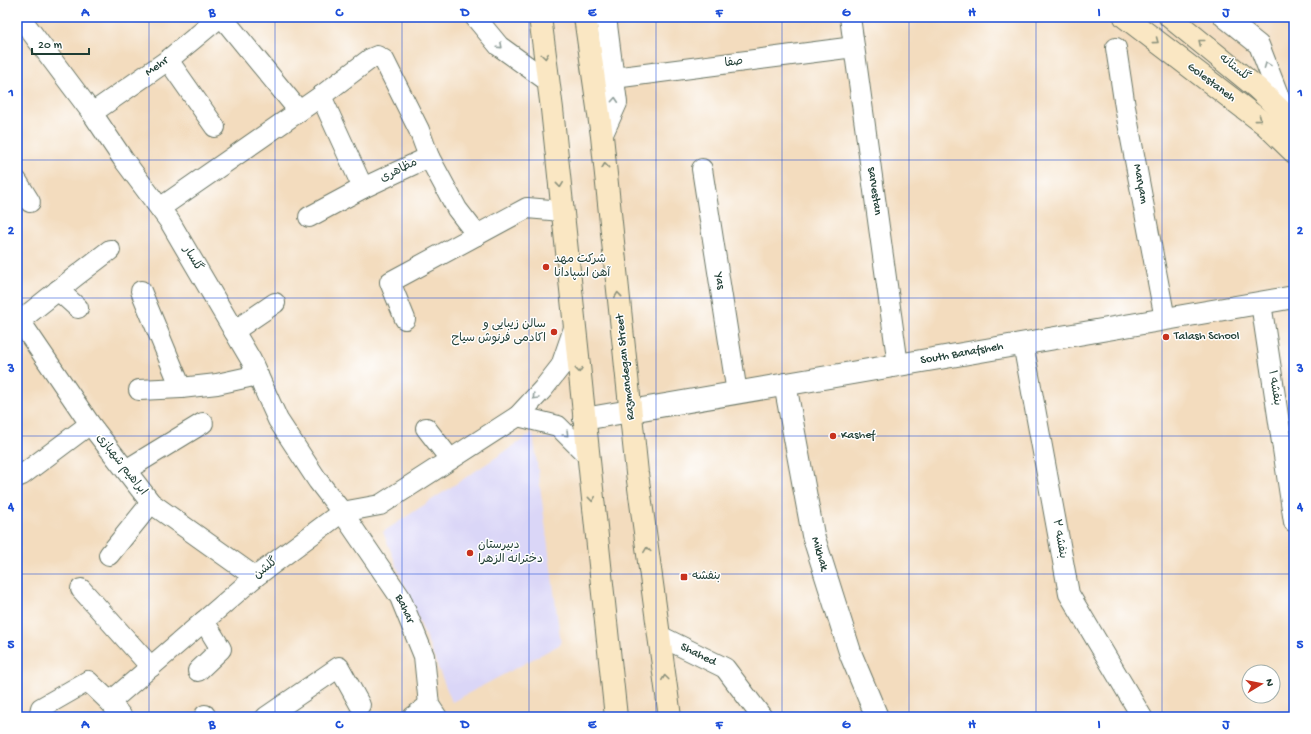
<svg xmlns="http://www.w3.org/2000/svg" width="1311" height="734" font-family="'Gochi Hand','Playpen Sans Arabic',sans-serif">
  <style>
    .built { fill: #dad6f7 }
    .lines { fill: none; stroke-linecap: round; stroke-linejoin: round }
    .minor-casing { stroke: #697564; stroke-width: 22 }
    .tertiary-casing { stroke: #697564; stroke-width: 24 }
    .secondary-casing { stroke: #697564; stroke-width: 24 }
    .minor { stroke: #fff; stroke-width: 20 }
    .tertiary { stroke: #fff; stroke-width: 22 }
    .secondary { stroke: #fae7c3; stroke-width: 22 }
    .oneway { stroke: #8c927c }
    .oneway2 { stroke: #8f9e9a }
    .grid { fill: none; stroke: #1d4ed8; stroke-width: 1; stroke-opacity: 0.55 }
    .poi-dot { fill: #c8321e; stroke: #fff; stroke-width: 1.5 }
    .labels { text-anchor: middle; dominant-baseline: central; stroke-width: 3; stroke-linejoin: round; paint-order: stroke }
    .street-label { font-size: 12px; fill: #1f3d34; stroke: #fff }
    .poi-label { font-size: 12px; fill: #1f3d34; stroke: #fff; text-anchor: start }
    .neatline { fill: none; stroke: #1d4ed8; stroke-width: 1.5 }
    .grid-label { font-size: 13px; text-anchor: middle; font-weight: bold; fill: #1d4ed8 }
  </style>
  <rect width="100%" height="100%" fill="#fff"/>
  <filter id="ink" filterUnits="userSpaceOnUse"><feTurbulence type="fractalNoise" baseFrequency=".025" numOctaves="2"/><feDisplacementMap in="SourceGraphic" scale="8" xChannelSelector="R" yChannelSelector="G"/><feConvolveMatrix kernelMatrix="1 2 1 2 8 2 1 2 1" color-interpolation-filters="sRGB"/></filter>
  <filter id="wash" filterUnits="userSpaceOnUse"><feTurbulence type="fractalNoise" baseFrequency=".012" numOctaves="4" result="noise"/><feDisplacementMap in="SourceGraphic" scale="16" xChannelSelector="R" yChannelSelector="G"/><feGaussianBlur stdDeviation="0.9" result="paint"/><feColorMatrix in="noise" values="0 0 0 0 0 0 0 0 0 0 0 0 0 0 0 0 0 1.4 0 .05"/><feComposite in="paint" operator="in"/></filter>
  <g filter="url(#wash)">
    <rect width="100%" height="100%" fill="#f3dcbe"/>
    <polygon class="built" points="533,433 561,644 452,702 383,532"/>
  </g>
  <g filter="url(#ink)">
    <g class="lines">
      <g class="minor-casing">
        <g id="minor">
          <polyline points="20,17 92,113 123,159 170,222 251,360 278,420 318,481 342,512 400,597 424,656 429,705 437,717"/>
          <polyline points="222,17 299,111"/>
          <polyline points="475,17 499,46 549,82"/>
          <polyline points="850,17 898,365"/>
          <polyline points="1224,17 1259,45 1286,115"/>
          <polyline points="1116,48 1125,107 1165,319"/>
          <polyline points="168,60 215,127"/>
          <polyline points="614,78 854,47"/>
          <polyline points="321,96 363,188"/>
          <polyline points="92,113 168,60 220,17"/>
          <polyline points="602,136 617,103 606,17"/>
          <polyline points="702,169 737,393"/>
          <polyline points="17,181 30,202"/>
          <polyline points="160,208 321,96 370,59 377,56 384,60 419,130 429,157"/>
          <polyline points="309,217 363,188 429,157 457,209 477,235"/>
          <polyline points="58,290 78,308"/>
          <polyline points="141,291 181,388"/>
          <polyline points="1261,303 1294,522"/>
          <polyline points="405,319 390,282 527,208 562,211"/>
          <polyline points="20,321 90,424 151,503 255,577"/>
          <polyline points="17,323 76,276 110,250"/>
          <polyline points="234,331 275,303"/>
          <polyline points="1023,343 1069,594 1142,717"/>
          <polyline points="139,390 181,388 217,384 258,375"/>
          <polyline points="518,416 558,426 588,456"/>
          <polyline points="426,428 450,459"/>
          <polyline points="126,470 203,423"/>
          <polyline points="17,477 22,475 90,424"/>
          <polyline points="109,555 151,503"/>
          <polyline points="81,589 151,667"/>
          <polyline points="660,636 725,668 762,717"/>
          <polyline points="198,671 221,649 204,621"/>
          <polyline points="110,702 122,717"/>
          <polyline points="205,715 206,717"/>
          <polyline points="39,717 41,708 88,681 110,702 255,577 342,512 380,505 518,416 543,389 561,366 574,328"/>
          <polyline points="266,717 339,667 360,705"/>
          <polyline points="413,717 429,705"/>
        </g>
      </g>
      <g class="tertiary-casing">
        <g id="tertiary">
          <polyline points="17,22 24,17"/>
          <polyline points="785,384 813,535 851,655 877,717"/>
          <polyline points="584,419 1294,297"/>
        </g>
      </g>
      <g class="secondary-casing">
        <g id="secondary">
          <polyline points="540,17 552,109 616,717"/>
          <polyline points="585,17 602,136 637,473 670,717"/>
          <polyline points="1125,17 1266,125 1294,152"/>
          <polyline points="1170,17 1257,88 1294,123"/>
        </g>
      </g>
      <use href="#minor" class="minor"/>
      <use href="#tertiary" class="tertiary"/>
      <use href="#secondary" class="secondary"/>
    </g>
    <defs><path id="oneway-chevron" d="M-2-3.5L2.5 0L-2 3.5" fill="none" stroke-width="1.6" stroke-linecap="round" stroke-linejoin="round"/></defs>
    <g class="oneway">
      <use href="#oneway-chevron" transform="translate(1156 41) rotate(37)"/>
      <use href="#oneway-chevron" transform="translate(1201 42) rotate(-141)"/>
      <use href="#oneway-chevron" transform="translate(545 56) rotate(83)"/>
      <use href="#oneway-chevron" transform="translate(1259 119) rotate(37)"/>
      <use href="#oneway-chevron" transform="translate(605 166) rotate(-96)"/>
      <use href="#oneway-chevron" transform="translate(560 185) rotate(84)"/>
      <use href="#oneway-chevron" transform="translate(618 295) rotate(-96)"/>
      <use href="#oneway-chevron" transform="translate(579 370) rotate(84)"/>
      <use href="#oneway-chevron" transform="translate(592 499) rotate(84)"/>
      <use href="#oneway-chevron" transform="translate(647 550) rotate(-98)"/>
      <use href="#oneway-chevron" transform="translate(665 678) rotate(-97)"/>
    </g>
    <g class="oneway2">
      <use href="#oneway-chevron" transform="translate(500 46) rotate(42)"/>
      <use href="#oneway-chevron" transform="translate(1267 65) rotate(-111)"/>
      <use href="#oneway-chevron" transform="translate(615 100) rotate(-86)"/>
      <use href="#oneway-chevron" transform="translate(535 397) rotate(133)"/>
      <use href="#oneway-chevron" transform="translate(566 434) rotate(45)"/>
    </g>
  </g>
  <path class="grid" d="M149,17V717M275,17V717M402,17V717M529,17V717M656,17V717M782,17V717M909,17V717M1036,17V717M1162,17V717M17,160H1294M17,298H1294M17,436H1294M17,574H1294"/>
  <g class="poi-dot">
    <circle cx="546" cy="267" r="4"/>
    <circle cx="554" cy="332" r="4"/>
    <circle cx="1166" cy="337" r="4"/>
    <circle cx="833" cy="436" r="4"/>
    <circle cx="470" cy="553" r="4"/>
    <rect x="680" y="573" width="8" height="8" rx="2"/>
  </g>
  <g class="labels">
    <g class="street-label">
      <text transform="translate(734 63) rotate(-7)">صفا</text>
      <text transform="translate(157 67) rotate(-36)">Mehr</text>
      <text transform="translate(1234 68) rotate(39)">گلستانه</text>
      <text transform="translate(1211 83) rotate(37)">Golestaneh</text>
      <text transform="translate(399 171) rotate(-26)">مظاهری</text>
      <text transform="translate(1140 184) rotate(79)">Maryam</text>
      <text transform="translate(874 191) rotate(82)">sarvestan</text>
      <text transform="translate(192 259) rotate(59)">گلسار</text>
      <text transform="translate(719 281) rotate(81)">Yas</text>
      <text transform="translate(962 354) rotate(-10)">South Banafsheh</text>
      <text transform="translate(626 367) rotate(-96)">Razmandegan Street</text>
      <text transform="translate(1274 388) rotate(81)">بنفشه ۱</text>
      <text transform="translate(121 465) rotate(52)">ابراهیم شهبازی</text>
      <text transform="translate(1059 539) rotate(80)">بنفشه ۲</text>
      <text transform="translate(819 554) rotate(73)">Mikhak</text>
      <text transform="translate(266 569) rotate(-38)">گلشن</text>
      <text transform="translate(404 609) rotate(65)">Bahar</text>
      <text transform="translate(698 655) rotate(26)">Shahed</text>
    </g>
    <g class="poi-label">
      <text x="554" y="260">شرکت مهد<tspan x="554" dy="14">آهن اسپادانا</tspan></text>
      <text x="546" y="325" text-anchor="end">سالن زیبایی و<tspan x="546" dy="14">اکادمی فرنوش سیاح</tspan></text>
      <text x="1174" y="337">Talash School</text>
      <text x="841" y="436">Kashef</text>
      <text x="478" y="546">دبيرستان<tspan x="478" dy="14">دخترانه الزهرا</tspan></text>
      <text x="692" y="577">بنفشه</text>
    </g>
  </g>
  <rect width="1311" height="734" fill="none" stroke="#fff" stroke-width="44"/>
  <g transform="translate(1261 684) rotate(80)"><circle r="19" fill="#ffffff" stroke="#a5b1ae"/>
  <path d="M0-3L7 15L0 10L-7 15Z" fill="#c8321e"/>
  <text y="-6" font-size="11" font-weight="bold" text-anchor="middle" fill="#1f3d34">N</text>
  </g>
  <path d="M32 48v6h57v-6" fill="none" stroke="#1f3d34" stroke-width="2"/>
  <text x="38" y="48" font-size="12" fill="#1f3d34" stroke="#ffffff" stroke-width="3" paint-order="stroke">20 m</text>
  <rect x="22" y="22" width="1267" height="690" class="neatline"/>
  <g class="grid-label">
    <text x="85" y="16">A</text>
    <text x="212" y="16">B</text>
    <text x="339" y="16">C</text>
    <text x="465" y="16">D</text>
    <text x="592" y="16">E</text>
    <text x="719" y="16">F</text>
    <text x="846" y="16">G</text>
    <text x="972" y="16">H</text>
    <text x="1099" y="16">I</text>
    <text x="1226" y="16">J</text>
    <text x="11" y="96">1</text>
    <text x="1300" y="96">1</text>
    <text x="11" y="234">2</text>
    <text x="1300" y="234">2</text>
    <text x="11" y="372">3</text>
    <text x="1300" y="372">3</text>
    <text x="11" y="510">4</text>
    <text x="1300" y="510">4</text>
    <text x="11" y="648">5</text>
    <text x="1300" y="648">5</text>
    <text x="85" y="728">A</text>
    <text x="212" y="728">B</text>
    <text x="339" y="728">C</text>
    <text x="465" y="728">D</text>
    <text x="592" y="728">E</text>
    <text x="719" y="728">F</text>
    <text x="846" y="728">G</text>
    <text x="972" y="728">H</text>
    <text x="1099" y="728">I</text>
    <text x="1226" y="728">J</text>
  </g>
</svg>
